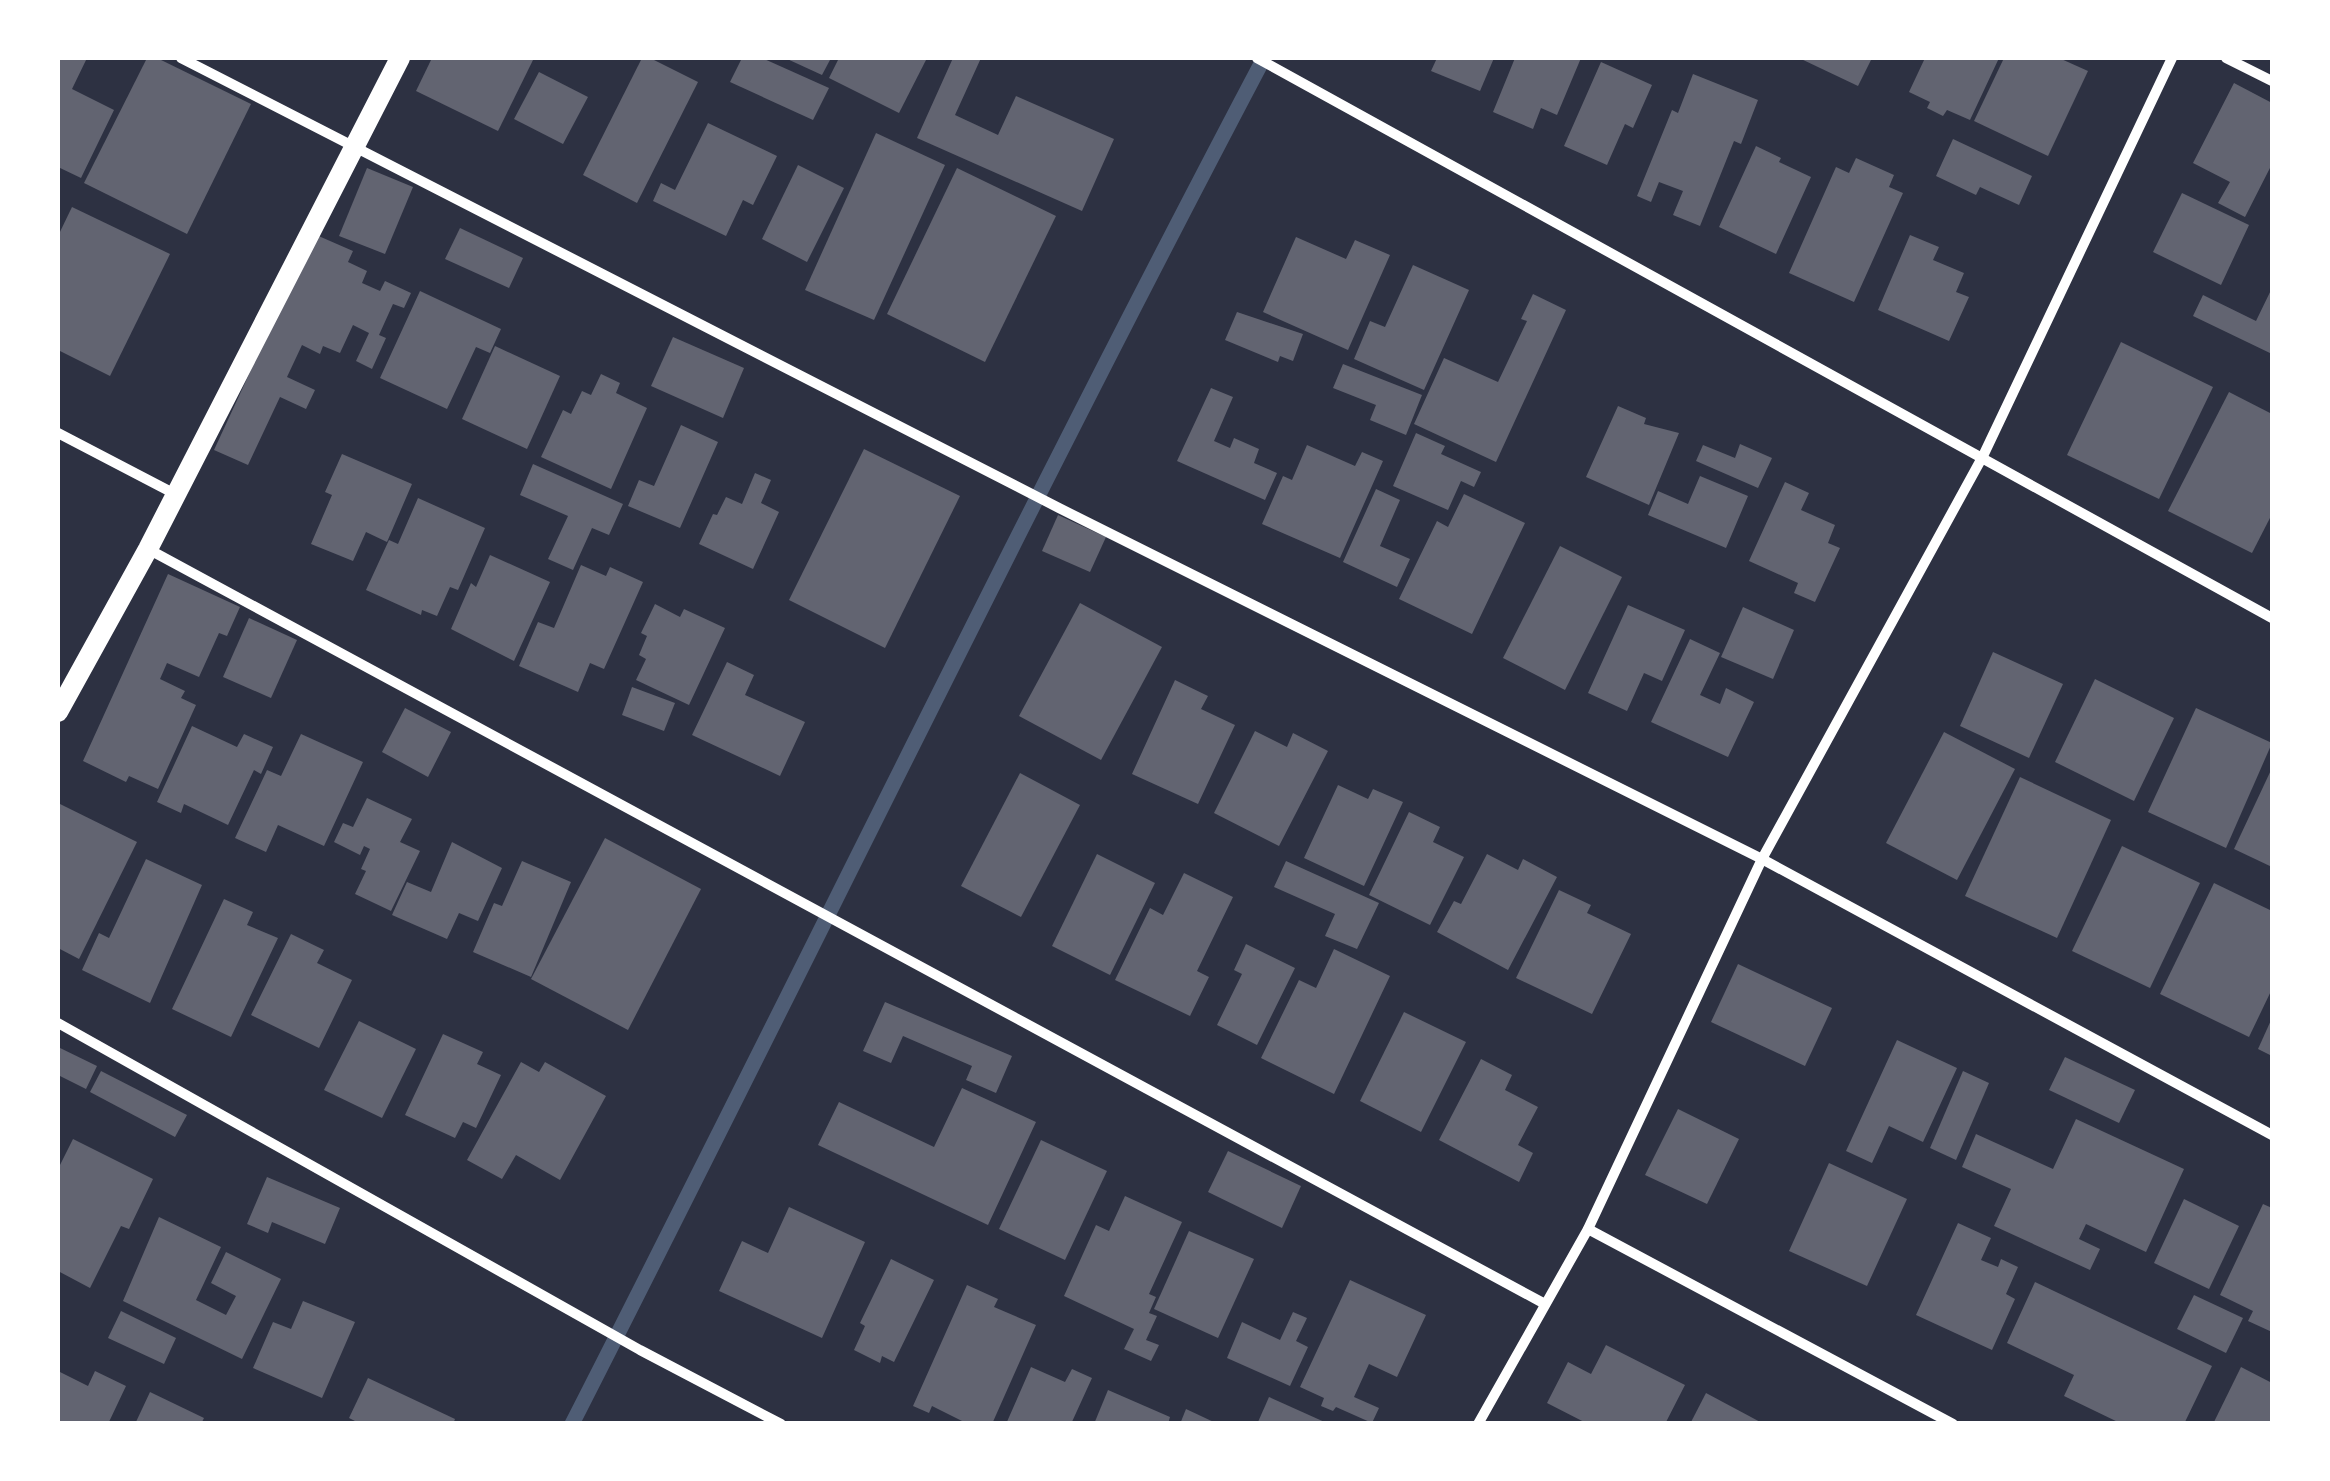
<svg xmlns="http://www.w3.org/2000/svg" width="2330" height="1481" font-family="Arial,sans-serif">
  <style>
    .lines { fill: none; stroke-linecap: round; stroke-linejoin: round }
    .stream { stroke: #4f5d75; stroke-width: 15 }
    .building { fill: #626471 }
    .minor { stroke: #fff; stroke-width: 10 }
    .secondary { stroke: #fff; stroke-width: 20 }
  </style>
  <rect width="100%" height="100%" fill="#2d3142"/>
  <g class="lines">
    <path class="stream" d="M572,1424C804,969 1026,509 1264,58"/>
  </g>
  <g class="building">
    <polygon points="58,58 87,58 72,89 114,110 81,178 58,167"/>
    <polygon points="147,58 157,58 251,104 187,234 84,183"/>
    <polygon points="432,58 534,58 498,131 416,91"/>
    <polygon points="642,58 650,58 698,82 637,203 583,175"/>
    <polygon points="742,58 762,58 829,88 813,120 730,82"/>
    <polygon points="785,58 831,58 822,75"/>
    <polygon points="839,58 927,58 899,113 829,78"/>
    <polygon points="953,58 981,58 955,115 998,135 1016,96 1114,139 1082,211 917,138"/>
    <polygon points="1437,58 1494,58 1480,91 1431,71"/>
    <polygon points="1515,58 1581,58 1557,115 1541,108 1533,129 1493,112"/>
    <polygon points="1799,58 1872,58 1858,86"/>
    <polygon points="1925,58 1999,58 1970,120 1947,110 1943,116 1927,108 1930,102 1909,92"/>
    <polygon points="2004,58 2059,58 2088,71 2048,156 1974,121"/>
    <polygon points="1601,62 1652,85 1633,128 1625,124 1607,165 1564,146"/>
    <polygon points="539,72 588,97 563,144 514,119"/>
    <polygon points="1693,74 1758,100 1741,144 1734,141 1700,226 1673,215 1683,191 1659,182 1651,202 1637,196 1672,110 1678,113"/>
    <polygon points="2234,83 2272,103 2272,164 2245,217 2218,203 2230,182 2193,163"/>
    <polygon points="708,123 777,156 753,205 743,200 726,236 653,201 661,183 675,190"/>
    <polygon points="876,133 945,165 874,320 805,290"/>
    <polygon points="1953,139 2032,176 2019,205 1980,187 1976,195 1936,176"/>
    <polygon points="1756,146 1781,158 1779,162 1811,177 1776,254 1719,227"/>
    <polygon points="1856,158 1894,175 1889,187 1903,193 1854,302 1789,273 1836,167 1849,173"/>
    <polygon points="798,165 844,188 807,262 762,239"/>
    <polygon points="367,168 413,187 385,254 339,236"/>
    <polygon points="957,168 1056,216 985,362 887,314"/>
    <polygon points="2182,193 2249,225 2221,285 2153,252"/>
    <polygon points="72,207 170,254 110,376 58,350 58,236"/>
    <polygon points="460,228 523,258 509,288 445,259"/>
    <polygon points="314,234 353,251 348,262 367,271 362,283 380,291 385,281 411,293 404,308 393,304 379,335 386,338 372,369 356,361 369,333 353,325 340,353 323,346 320,354 302,345 287,377 315,390 306,409 280,397 248,465 214,450"/>
    <polygon points="1910,235 1939,247 1933,260 1964,273 1956,292 1969,297 1949,341 1878,310"/>
    <polygon points="1296,237 1346,259 1355,240 1390,255 1348,350 1263,312"/>
    <polygon points="1413,265 1469,290 1424,390 1354,359 1370,321 1385,327"/>
    <polygon points="2272,288 2272,354 2193,316 2203,295 2256,321"/>
    <polygon points="420,291 501,329 490,353 476,347 447,409 380,378"/>
    <polygon points="1533,294 1566,310 1496,462 1414,424 1444,358 1498,382 1527,321 1521,319"/>
    <polygon points="1237,312 1303,334 1293,361 1280,356 1278,362 1225,340"/>
    <polygon points="673,337 744,368 723,418 651,386"/>
    <polygon points="2121,342 2213,387 2159,499 2067,455"/>
    <polygon points="495,346 560,376 527,449 462,419"/>
    <polygon points="1343,364 1422,395 1406,435 1370,420 1376,405 1333,388"/>
    <polygon points="601,374 620,383 616,393 647,408 611,489 541,457 563,410 571,414 582,391 591,395"/>
    <polygon points="1211,388 1233,397 1214,441 1230,448 1234,438 1259,449 1254,463 1277,473 1265,500 1177,461"/>
    <polygon points="2229,392 2272,414 2272,514 2252,553 2168,511"/>
    <polygon points="1618,406 1646,418 1644,424 1679,433 1649,505 1586,477"/>
    <polygon points="681,425 718,442 680,528 628,506 639,480 654,486"/>
    <polygon points="1416,433 1445,446 1441,454 1481,472 1474,487 1461,481 1448,510 1393,486"/>
    <polygon points="1740,444 1772,458 1758,488 1696,461 1703,445 1735,458"/>
    <polygon points="1307,445 1355,466 1362,452 1383,461 1340,558 1262,524 1283,476 1292,480"/>
    <polygon points="864,449 960,496 885,648 789,600"/>
    <polygon points="342,454 412,484 387,542 366,532 353,561 311,544 332,495 325,492"/>
    <polygon points="533,464 623,504 609,535 592,528 573,570 548,559 568,516 520,495"/>
    <polygon points="755,473 771,480 761,503 779,512 753,569 699,544 713,514 717,515 726,497 742,504"/>
    <polygon points="1700,476 1748,496 1726,548 1648,515 1658,491 1688,504"/>
    <polygon points="1785,482 1809,493 1801,510 1835,525 1828,543 1840,548 1815,602 1794,593 1798,583 1749,561"/>
    <polygon points="1376,489 1400,500 1380,546 1410,559 1397,587 1343,562"/>
    <polygon points="1464,494 1525,523 1472,634 1399,599 1437,521 1448,527"/>
    <polygon points="418,498 485,528 458,590 450,587 437,616 422,610 421,615 366,590 389,540 398,544"/>
    <polygon points="1058,515 1106,537 1090,572 1042,551"/>
    <polygon points="1560,546 1622,577 1565,690 1503,658"/>
    <polygon points="490,555 550,582 514,661 451,629 471,583 476,587"/>
    <polygon points="581,565 606,576 610,567 643,582 604,669 590,663 578,692 519,666 538,622 554,628"/>
    <polygon points="168,574 240,607 227,636 219,633 199,677 167,663 160,679 185,691 181,698 196,705 158,789 129,776 126,782 83,761"/>
    <polygon points="1080,603 1162,647 1101,760 1019,716"/>
    <polygon points="655,604 680,617 684,609 725,628 689,705 636,680 646,659 639,655 647,636 641,633"/>
    <polygon points="1628,605 1685,630 1662,681 1644,673 1627,711 1588,693"/>
    <polygon points="1743,607 1794,630 1773,679 1721,657"/>
    <polygon points="249,618 297,640 271,698 223,677"/>
    <polygon points="1690,639 1720,653 1700,695 1720,704 1726,688 1754,702 1728,757 1651,722"/>
    <polygon points="1993,652 2063,684 2029,758 1960,726"/>
    <polygon points="727,662 754,675 745,695 805,722 780,776 692,735"/>
    <polygon points="2095,679 2174,718 2134,801 2055,762"/>
    <polygon points="1175,680 1208,696 1201,709 1235,725 1198,804 1132,774"/>
    <polygon points="632,687 675,703 664,731 622,715"/>
    <polygon points="405,708 451,732 428,777 382,752"/>
    <polygon points="2196,708 2272,743 2226,848 2148,812"/>
    <polygon points="192,726 237,747 244,734 273,747 261,774 254,770 228,825 184,804 181,813 157,802"/>
    <polygon points="1255,731 1287,747 1293,733 1328,751 1279,846 1214,813"/>
    <polygon points="1944,732 2015,769 1957,880 1886,843"/>
    <polygon points="301,734 363,762 324,846 278,825 266,852 235,838 267,770 281,776"/>
    <polygon points="2272,768 2272,867 2234,849"/>
    <polygon points="1020,773 1080,805 1021,917 961,886"/>
    <polygon points="2020,777 2111,820 2057,938 1965,896"/>
    <polygon points="1338,785 1368,799 1373,789 1403,802 1364,886 1304,858"/>
    <polygon points="367,798 412,819 400,842 420,851 391,911 355,894 366,871 361,869 370,849 364,846 360,855 334,842 343,823 353,827"/>
    <polygon points="58,803 137,842 79,959 58,948"/>
    <polygon points="1409,812 1440,827 1433,842 1464,857 1430,925 1369,895"/>
    <polygon points="605,838 701,889 628,1030 531,979"/>
    <polygon points="452,842 502,868 478,921 459,913 447,939 392,915 407,882 431,892"/>
    <polygon points="2122,846 2200,883 2150,988 2072,951"/>
    <polygon points="1097,854 1155,883 1110,975 1052,946"/>
    <polygon points="1487,854 1518,870 1523,859 1557,877 1508,970 1437,932 1454,901 1461,904"/>
    <polygon points="146,859 202,885 150,1003 82,970 99,933 109,938"/>
    <polygon points="522,861 571,882 531,977 473,952 494,903 502,906"/>
    <polygon points="1286,861 1379,903 1357,949 1325,936 1335,914 1274,887"/>
    <polygon points="1184,873 1233,897 1197,971 1209,977 1190,1016 1115,980 1150,908 1163,915"/>
    <polygon points="2214,883 2272,911 2272,989 2249,1037 2160,994"/>
    <polygon points="1559,890 1591,905 1587,913 1631,934 1592,1014 1516,978"/>
    <polygon points="224,899 253,912 247,925 278,938 231,1037 172,1009"/>
    <polygon points="291,934 324,950 317,963 352,980 319,1048 251,1015"/>
    <polygon points="1246,944 1295,968 1257,1045 1217,1025 1242,974 1234,970"/>
    <polygon points="1334,949 1390,976 1334,1094 1261,1058 1299,980 1316,988"/>
    <polygon points="1738,964 1832,1008 1805,1066 1711,1022"/>
    <polygon points="885,1002 1012,1056 996,1093 966,1080 972,1066 903,1036 891,1063 863,1051"/>
    <polygon points="1404,1012 1466,1042 1421,1132 1360,1101"/>
    <polygon points="2272,1018 2272,1056 2258,1049"/>
    <polygon points="359,1021 416,1049 382,1118 324,1090"/>
    <polygon points="443,1034 483,1052 477,1064 501,1075 476,1128 463,1122 455,1138 405,1115"/>
    <polygon points="1897,1040 1957,1068 1923,1142 1889,1126 1872,1163 1846,1151"/>
    <polygon points="58,1047 97,1066 86,1089 58,1075"/>
    <polygon points="2065,1057 2135,1090 2119,1123 2049,1090"/>
    <polygon points="1481,1059 1512,1075 1505,1090 1538,1107 1518,1145 1533,1153 1519,1182 1439,1140"/>
    <polygon points="521,1062 539,1072 545,1062 606,1096 560,1180 516,1155 502,1179 467,1160"/>
    <polygon points="101,1071 187,1115 175,1137 90,1092"/>
    <polygon points="1963,1071 1989,1083 1956,1160 1930,1148"/>
    <polygon points="962,1088 1036,1122 988,1225 818,1145 839,1102 934,1147"/>
    <polygon points="1678,1109 1739,1139 1707,1204 1645,1175"/>
    <polygon points="2076,1119 2184,1169 2146,1252 2086,1224 2079,1239 2100,1249 2090,1270 1994,1226 2011,1189 1962,1167 1976,1134 2053,1169"/>
    <polygon points="73,1139 153,1179 129,1229 121,1226 90,1288 58,1271 58,1169"/>
    <polygon points="1041,1140 1107,1171 1065,1260 999,1229"/>
    <polygon points="1228,1151 1301,1186 1282,1228 1208,1192"/>
    <polygon points="1829,1163 1907,1199 1867,1286 1789,1251"/>
    <polygon points="267,1177 340,1208 325,1244 272,1222 268,1233 247,1224"/>
    <polygon points="1125,1196 1182,1222 1149,1294 1156,1297 1149,1313 1157,1316 1146,1340 1159,1345 1151,1361 1124,1349 1134,1329 1064,1296 1096,1225 1109,1231"/>
    <polygon points="2184,1199 2239,1226 2209,1289 2154,1263"/>
    <polygon points="2263,1204 2272,1208 2272,1332 2248,1321 2253,1311 2220,1295"/>
    <polygon points="789,1207 865,1242 822,1338 719,1291 742,1241 768,1253"/>
    <polygon points="159,1217 221,1247 196,1300 226,1315 236,1296 211,1283 226,1252 281,1279 242,1359 123,1301"/>
    <polygon points="1958,1223 1991,1238 1981,1260 1998,1267 2001,1259 2018,1267 2006,1294 2015,1299 1992,1350 1916,1315"/>
    <polygon points="1189,1231 1254,1259 1218,1338 1154,1309"/>
    <polygon points="891,1259 934,1280 894,1362 882,1356 880,1363 854,1350 865,1326 860,1323"/>
    <polygon points="1350,1280 1426,1315 1397,1377 1369,1364 1354,1397 1379,1408 1372,1423 1336,1407 1333,1411 1321,1406 1324,1398 1300,1387"/>
    <polygon points="2035,1282 2212,1366 2184,1424 2122,1424 2064,1396 2074,1375 2007,1343"/>
    <polygon points="967,1285 998,1299 994,1307 1036,1325 992,1424 968,1424 932,1406 929,1413 913,1406"/>
    <polygon points="2194,1295 2243,1318 2226,1353 2177,1329"/>
    <polygon points="303,1301 355,1322 322,1398 253,1368 273,1322 291,1329"/>
    <polygon points="121,1311 176,1338 164,1364 108,1338"/>
    <polygon points="1293,1312 1307,1318 1296,1341 1308,1347 1290,1386 1227,1358 1242,1322 1280,1340"/>
    <polygon points="1606,1345 1685,1385 1665,1424 1588,1424 1547,1403 1568,1362 1591,1374"/>
    <polygon points="1031,1367 1065,1382 1072,1369 1092,1378 1071,1424 1006,1424"/>
    <polygon points="2241,1367 2272,1383 2272,1424 2213,1424"/>
    <polygon points="58,1371 88,1386 95,1371 126,1386 108,1424 58,1424"/>
    <polygon points="368,1378 455,1419 453,1424 361,1424 349,1418"/>
    <polygon points="1108,1390 1170,1417 1168,1424 1094,1424"/>
    <polygon points="150,1392 204,1418 201,1424 135,1424"/>
    <polygon points="1706,1393 1764,1424 1690,1424"/>
    <polygon points="1269,1397 1329,1424 1258,1422"/>
    <polygon points="1186,1409 1218,1424 1180,1424"/>
  </g>
  <g class="lines">
    <g class="minor">
      <polyline points="181,58 1059,508 1762,859 2272,1135"/>
      <polyline points="1257,58 2272,618"/>
      <polyline points="2226,58 2272,81"/>
      <polyline points="58,433 175,494"/>
      <polyline points="148,549 1545,1304"/>
      <polyline points="58,1023 640,1350 781,1424"/>
      <polyline points="1588,1229 1953,1424"/>
      <polyline points="1478,1424 1588,1229 1762,859 1983,456 2172,58"/>
    </g>
    <polyline class="secondary" points="58,712 148,549 400,58"/>
  </g>
  <rect width="2330" height="1481" fill="none" stroke="#ffffff" stroke-width="120"/>
</svg>
